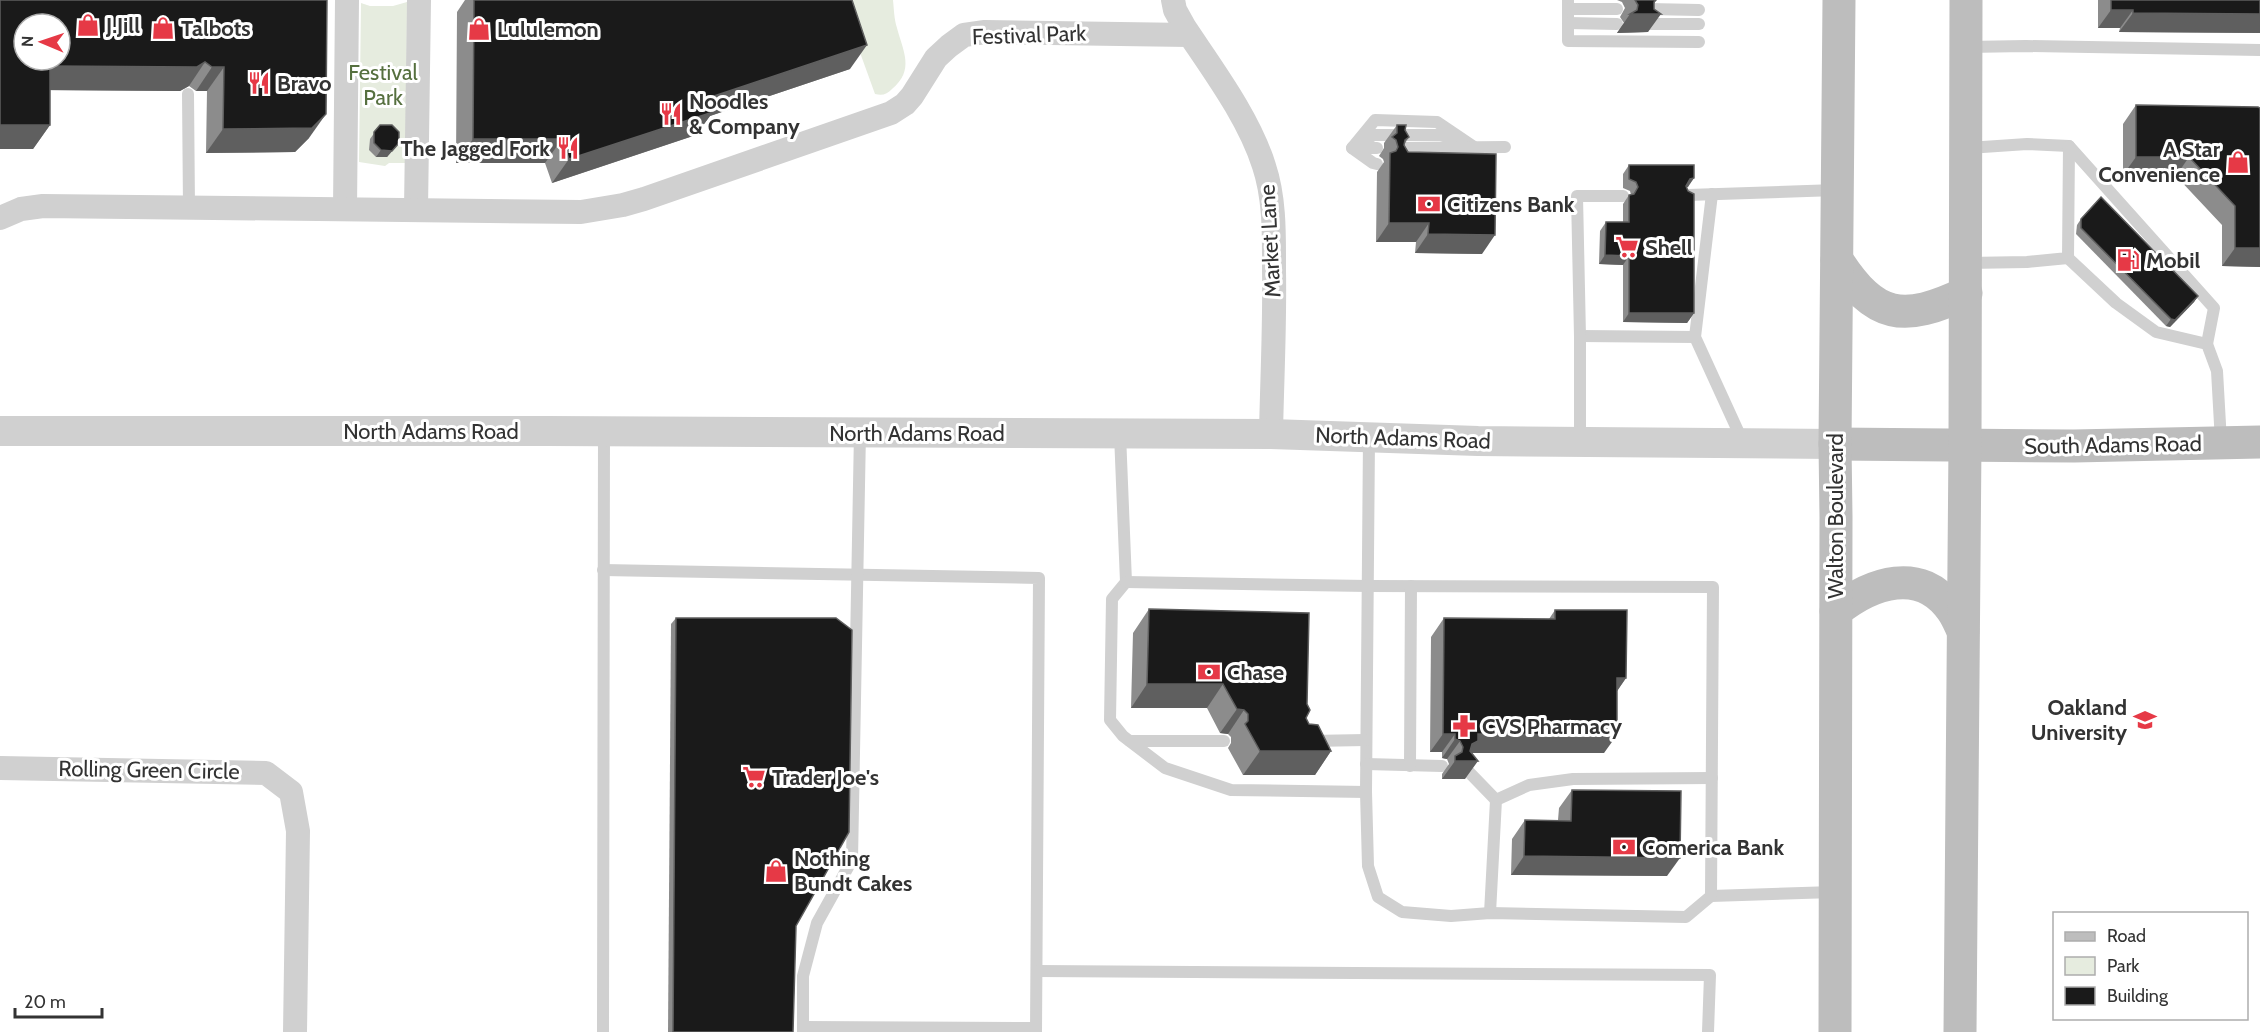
<svg xmlns="http://www.w3.org/2000/svg" width="2260" height="1032" font-family="Cabin,sans-serif">
  <style>
    .green { fill: #e6ecdf }
    .lines { fill: none; stroke-linecap: round; stroke-linejoin: round }
    .service { stroke: #d0d0d0; stroke-width: 12 }
    .minor { stroke: #d0d0d0; stroke-width: 24 }
    .tertiary { stroke: #d0d0d0; stroke-width: 30 }
    .secondary { stroke: #bdbdbd; stroke-width: 33 }
    .wall { fill: #8c8c8c }
    .shaded-wall { fill: #5f5f5f }
    .building { fill: #1a1a1a; stroke: #5f5f5f; stroke-width: 1.5; fill-rule: evenodd }
    .labels { text-anchor: middle; dominant-baseline: central; stroke-width: 6; stroke-linejoin: round; paint-order: stroke }
    .poi-label { font-size: 22px; font-weight: bold; fill: #333; stroke: #fff; text-anchor: start }
    .street-label { font-size: 22px; fill: #333; stroke: #fff }
    .park-label { font-size: 22px; fill: #56703f; stroke: #fff }
  </style>
  <rect width="100%" height="100%" fill="#fff"/>
  <g class="green">
    <path d="M841,0H893C894,9 894,19 897,28C903,51 915,70 892,89C887,94 883,96 875,94Z"/>
    <polygon points="407,2 406,163 389,163 385,166 359,162 361,3 370,6 393,6"/>
  </g>
  <g class="lines">
    <g class="service">
      <polyline points="1568,0 1568,41 1699,42"/>
      <polyline points="1568,9 1617,9"/>
      <polyline points="1648,9 1699,10"/>
      <polyline points="1568,23 1617,24"/>
      <polyline points="1648,24 1699,24"/>
      <polyline points="1967,47 2026,46 2260,50"/>
      <polyline points="188,94 189,208"/>
      <polyline points="1359,143 1374,135 1441,135 1459,141"/>
      <polyline points="1352,148 1375,120 1437,122 1474,147"/>
      <polyline points="1352,148 1373,163 1377,164"/>
      <polyline points="1353,148 1377,148"/>
      <polyline points="1400,148 1505,147"/>
      <polyline points="1968,148 2027,144 2069,146 2214,308 2207,344"/>
      <polyline points="1712,194 1695,337 1743,442"/>
      <polyline points="1688,195 1836,190"/>
      <polyline points="2068,258 2116,303 2156,332 2207,344 2217,371 2221,442"/>
      <polyline points="1967,263 2027,262 2068,258 2069,146"/>
      <polyline points="1580,336 1695,337"/>
      <polyline points="1120,434 1126,582 1112,599 1110,720 1123,736 1165,768 1231,790 1366,792"/>
      <polyline points="1369,438 1366,792 1368,866 1378,897 1402,912 1451,916 1490,913 1686,917 1711,896 1834,892"/>
      <polyline points="1580,441 1580,336 1577,196 1623,196"/>
      <polyline points="603,570 1039,578 1036,1032"/>
      <polyline points="1126,582 1368,586 1713,587 1711,896"/>
      <polyline points="1130,741 1224,741"/>
      <polyline points="1310,741 1366,740"/>
      <polyline points="1366,764 1442,766"/>
      <polyline points="1410,766 1411,586"/>
      <polyline points="1465,768 1496,800"/>
      <polyline points="1490,913 1496,800 1529,785 1573,779 1712,778"/>
      <polyline points="1037,971 1710,975 1708,1032"/>
      <polyline points="803,1027 1036,1028"/>
      <polyline points="603,1032 604,431"/>
      <polyline points="803,1032 803,976 817,923 852,860 860,432"/>
    </g>
    <g class="minor">
      <path d="M1173,0L1175,10L1185,28C1213,70 1249,118 1264,166C1275,199 1274,236 1274,270C1275,325 1272,380 1271,434"/>
      <polyline points="345,209 347,0"/>
      <polyline points="416,209 419,0"/>
      <polyline points="0,218 21,209 43,206 581,212 623,205 644,199 891,113 905,104 912,96 936,58 949,46 964,35 985,32 1189,35"/>
      <polyline points="0,768 266,773 291,792 298,831 295,1032"/>
    </g>
    <polyline class="tertiary" points="0,431 548,431 1271,434 1478,441 1835,444"/>
    <g class="secondary">
      <path d="M1837,260C1875,319 1903,323 1966,293"/>
      <polyline points="1835,444 2074,446 2260,442"/>
      <path d="M1836,611C1871,583 1921,565 1952,610C1957,617 1960,625 1963,631"/>
      <polyline points="1835,1032 1836,517 1835,444 1839,0"/>
      <polyline points="1960,1032 1965,444 1966,0"/>
    </g>
  </g>
  <g class="wall">
    <polygon points="0,0 327,0 309,138 295,152 206,153 207,91 196,91 189,86 180,91 50,90 50,125 33,149"/>
    <polygon points="465,0 852,0 850,69 710,116 696,135 552,183 545,163 456,163 457,12"/>
    <polygon points="1617,0 1656,0 1654,4 1648,32 1617,33 1624,23 1620,17 1625,8 1622,2"/>
    <polygon points="2098,0 2260,0 2260,33 2119,32 2120,28 2098,28"/>
    <polygon points="2136,105 2260,108 2260,267 2222,266 2222,225 2176,176 2123,175 2123,124"/>
    <polygon points="380,125 399,143 387,157 376,157 369,150 370,139"/>
    <polygon points="1397,125 1405,130 1409,137 1404,145 1482,254 1415,253 1416,242 1376,242 1377,172 1384,162 1383,159 1379,156 1384,148 1384,143"/>
    <polygon points="1629,165 1694,178 1687,187 1694,313 1687,323 1623,322 1623,265 1599,264 1600,231 1606,222 1623,222 1623,204 1629,195 1631,195 1630,191 1623,188 1623,174"/>
    <polygon points="2081,219 2198,296 2194,302 2170,327 2166,326 2076,234 2077,225"/>
    <polygon points="1149,609 1306,718 1309,724 1331,751 1315,775 1243,775 1228,748 1231,743 1231,737 1228,734 1220,733 1207,708 1131,708 1133,633"/>
    <polygon points="1555,610 1626,678 1617,691 1604,753 1472,753 1465,779 1442,779 1442,774 1449,764 1447,759 1442,758 1442,752 1430,752 1431,637 1444,618 1549,619"/>
    <polygon points="676,618 796,926 793,1032 668,1032 671,624"/>
    <polygon points="1572,790 1667,876 1511,875 1512,839 1525,820 1558,820 1559,808"/>
  </g>
  <g class="shaded-wall">
    <polygon points="1656,0 1647,14 1661,14 1648,32 1617,33 1630,14"/>
    <polygon points="2111,10 2133,10 2120,28 2098,28"/>
    <polygon points="2133,13 2260,14 2260,33 2119,32"/>
    <polygon points="867,45 850,69 710,116 696,135 552,183 569,159 708,98"/>
    <polygon points="205,62 189,86 180,91 33,90 50,66"/>
    <polygon points="212,67 224,67 207,91 196,91"/>
    <polygon points="326,114 309,138 295,152 206,153 223,129"/>
    <polygon points="0,125 50,125 33,149 0,149"/>
    <polygon points="473,139 562,139 545,163 456,163"/>
    <polygon points="399,143 387,157 376,157 381,150"/>
    <polygon points="2136,157 2189,157 2176,176 2123,175"/>
    <polygon points="1694,178 1688,187 1683,188 1690,179"/>
    <polygon points="1389,223 1429,223 1416,242 1376,242"/>
    <polygon points="1428,234 1495,235 1482,254 1415,253"/>
    <polygon points="2235,248 2260,248 2260,267 2222,266"/>
    <polygon points="1605,255 1629,256 1623,265 1599,264"/>
    <polygon points="2198,296 2194,302 2170,327 2166,326 2171,319"/>
    <polygon points="1629,313 1694,313 1687,323 1623,322"/>
    <polygon points="1617,678 1626,678 1613,697"/>
    <polygon points="1147,684 1223,684 1207,708 1131,708"/>
    <polygon points="1237,709 1244,710 1228,734 1220,733"/>
    <polygon points="1443,734 1455,734 1442,752 1430,752"/>
    <polygon points="1478,734 1617,735 1604,753 1470,753 1478,761 1465,779 1442,779 1455,761"/>
    <polygon points="1455,739 1460,741 1447,759 1442,758"/>
    <polygon points="1260,751 1331,751 1315,775 1243,775"/>
    <polygon points="1524,856 1680,858 1667,876 1511,875"/>
  </g>
  <g class="building">
    <path d="M0,0H327L326,114L312,128L223,129L224,67H212L205,62L197,67L50,66V125H0ZM24,24H60V60H24Z"/>
    <polygon points="474,0 852,0 867,45 708,98 713,112 569,159 562,139 473,139"/>
    <polygon points="1635,0 1656,0 1654,2 1654,9 1661,14 1630,14 1637,10 1638,5"/>
    <polygon points="2111,0 2260,0 2260,14 2133,13 2133,10 2111,10"/>
    <polygon points="2136,105 2258,107 2260,108 2260,248 2235,248 2235,206 2189,157 2136,157"/>
    <polygon points="380,125 392,125 399,132 399,143 392,151 381,150 374,143 374,132"/>
    <polygon points="1397,125 1406,125 1405,130 1409,137 1405,140 1404,145 1408,152 1496,154 1495,235 1428,234 1429,223 1389,223 1390,153 1396,151 1398,147 1396,140 1392,137 1397,133"/>
    <polygon points="1629,165 1694,165 1694,178 1690,179 1686,186 1688,191 1694,194 1694,313 1629,313 1629,256 1605,255 1606,222 1629,222 1629,195 1634,194 1638,187 1636,182 1629,179"/>
    <polygon points="2101,197 2198,296 2175,320 2171,319 2081,228 2081,219"/>
    <polygon points="1149,609 1309,613 1307,704 1310,710 1306,718 1309,724 1318,725 1331,751 1260,751 1245,724 1248,721 1248,714 1244,710 1237,709 1223,684 1147,684"/>
    <polygon points="1555,610 1627,610 1626,678 1617,678 1617,735 1478,734 1478,741 1472,744 1470,751 1478,761 1455,761 1455,756 1462,752 1463,747 1460,741 1455,739 1455,734 1443,734 1444,618 1555,619"/>
    <polygon points="676,618 836,618 852,630 849,832 796,926 793,1032 673,1032"/>
    <polygon points="1572,790 1681,791 1680,858 1524,856 1525,820 1571,821"/>
  </g>
  <defs>
    <g id="shop-bare" transform="scale(1.8)"><path d="M-5-2.5h2.3a2.7 3.5 0 0 1 5.4 0H5L5.5 6h-11ZM-1.5-2.5h3a1.5 2.3 0 0 0-3 0Z" fill="#e63946" stroke="#fff" stroke-width="2.5" paint-order="stroke"/></g>
    <g id="restaurant-bare" transform="scale(1.8)"><path d="M-5-6h1v4h1v-4h1v4h1v-4h1v5L-1.5 .5V6h-2V.5L-5-1ZM5-6V6H3V1.5H1.5Q1.5-4 5-6Z" fill="#e63946" stroke="#fff" stroke-width="2.5" paint-order="stroke"/></g>
    <g id="bank-bare" transform="scale(1.8)"><path d="M-6-4H6V4H-6ZM0-2.3a2.3 2.3 0 1 0 0 4.6a2.3 2.3 0 1 0 0-4.6Z" fill="#e63946" stroke="#fff" stroke-width="2.5" paint-order="stroke"/></g>
    <g id="supermarket-bare" transform="scale(1.8)"><path d="M-6-5.5h2.5l.6 2H6L4.5 2H-2.5L-4.4-4H-6ZM-1.5 3.2a1.3 1.3 0 1 0 .1 0ZM3 3.2a1.3 1.3 0 1 0 .1 0Z" fill="#e63946" stroke="#fff" stroke-width="2.5" paint-order="stroke"/></g>
    <g id="fuel-bare" transform="scale(1.8)"><path d="M-5.5-6h7V0h2V4h1.3V-2.5L3-4.5l.8-.8L6-3V5H2.5V1h-1V6h-7ZM-4.2-4.7v3.2H.2V-4.7Z" fill="#e63946" stroke="#fff" stroke-width="2.5" paint-order="stroke"/></g>
    <g id="university-bare" transform="scale(1.8)"><path d="M0-5L7-2L0 1L-7-2ZM-4 1L0 2.5L4 1V4Q0 6-4 4Z" fill="#e63946" stroke="#fff" stroke-width="2.5" paint-order="stroke"/></g>
    <g id="pharmacy-bare" transform="scale(1.8)"><path d="M-2-6h4v4h4v4h-4v4h-4v-4h-4v-4h4Z" fill="#e63946" stroke="#fff" stroke-width="2.5" paint-order="stroke"/></g>
  </defs>
  <g fill-rule="evenodd">
    <use href="#shop-bare" x="88" y="25"/>
    <use href="#shop-bare" x="163" y="28"/>
    <use href="#shop-bare" x="479" y="29"/>
    <use href="#restaurant-bare" x="259" y="83"/>
    <use href="#restaurant-bare" x="671" y="114"/>
    <use href="#restaurant-bare" x="568" y="148"/>
    <use href="#shop-bare" x="2238" y="162"/>
    <use href="#bank-bare" x="1429" y="204"/>
    <use href="#supermarket-bare" x="1627" y="247"/>
    <use href="#fuel-bare" x="2128" y="260"/>
    <use href="#bank-bare" x="1209" y="672"/>
    <use href="#university-bare" x="2145" y="720"/>
    <use href="#pharmacy-bare" x="1464" y="726"/>
    <use href="#supermarket-bare" x="754" y="777"/>
    <use href="#bank-bare" x="1624" y="847"/>
    <use href="#shop-bare" x="776" y="871"/>
  </g>
  <g class="labels">
    <g class="poi-label">
      <text x="106" y="25">J.Jill</text>
      <text x="181" y="28">Talbots</text>
      <text x="497" y="29">Lululemon</text>
      <text x="277" y="83">Bravo</text>
      <text x="689" y="101">Noodles<tspan x="689" dy="25">&amp; Company</tspan></text>
      <text x="550" y="148" text-anchor="end">The Jagged Fork</text>
      <text x="2220" y="149" text-anchor="end">A Star<tspan x="2220" dy="25">Convenience</tspan></text>
      <text x="1447" y="204">Citizens Bank</text>
      <text x="1645" y="247">Shell</text>
      <text x="2146" y="260">Mobil</text>
      <text x="1227" y="672">Chase</text>
      <text x="2127" y="707" text-anchor="end">Oakland<tspan x="2127" dy="25">University</tspan></text>
      <text x="1482" y="726">CVS Pharmacy</text>
      <text x="772" y="777">Trader Joe's</text>
      <text x="1642" y="847">Comerica Bank</text>
      <text x="794" y="858">Nothing<tspan x="794" dy="25">Bundt Cakes</tspan></text>
    </g>
    <g class="street-label">
      <text transform="translate(1029 35) rotate(-2)">Festival Park</text>
      <text transform="translate(1270 241) rotate(-93)">Market Lane</text>
      <text x="431" y="431">North Adams Road</text>
      <text x="917" y="433">North Adams Road</text>
      <text transform="translate(1403 438) rotate(2)">North Adams Road</text>
      <text transform="translate(2113 445) rotate(-1)">South Adams Road</text>
      <text transform="translate(1835 516) rotate(-90)">Walton Boulevard</text>
      <text transform="translate(149 770) rotate(1)">Rolling Green Circle</text>
    </g>
    <g class="park-label">
      <text x="383" y="72">Festival<tspan x="383" dy="25">Park</tspan></text>
    </g>
  </g>
  <rect x="2053" y="912" width="195" height="108" fill="#ffffff" stroke="#adadad" stroke-width="1.5"/>
  <rect x="2065" y="932" width="30" height="9" fill="#bdbdbd" stroke="#adadad" stroke-width="1.5"/>
  <text x="2107" y="942" font-size="18" fill="#333333">Road</text>
  <rect x="2065" y="957" width="30" height="18" fill="#e6ecdf" stroke="#adadad" stroke-width="1.5"/>
  <text x="2107" y="972" font-size="18" fill="#333333">Park</text>
  <rect x="2065" y="987" width="30" height="18" fill="#1a1a1a" stroke="#adadad" stroke-width="1.5"/>
  <text x="2107" y="1002" font-size="18" fill="#333333">Building</text>
  <g transform="translate(42 42) rotate(272)"><circle r="28" fill="#ffffff" stroke="#adadad" stroke-width="1.5"/>
  <path d="M0-4.5L10 22L0 15L-10 22Z" fill="#e63946"/>
  <text y="-9" font-size="16" font-weight="bold" text-anchor="middle" fill="#333333">N</text>
  </g>
  <path d="M15 1008v9h87v-9" fill="none" stroke="#333333" stroke-width="3"/>
  <text x="24" y="1008" font-size="18" fill="#333333" stroke="#ffffff" stroke-width="4.5" paint-order="stroke">20 m</text>
</svg>
